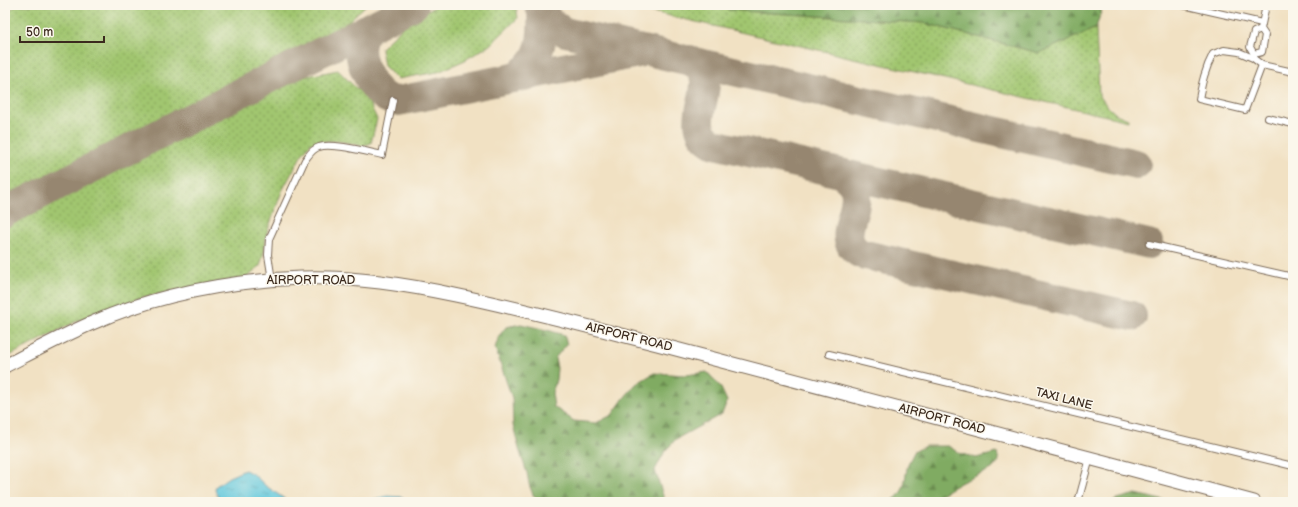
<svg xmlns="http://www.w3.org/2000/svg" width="1298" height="507" font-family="'Balsamiq Sans',sans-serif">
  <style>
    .grass { fill: url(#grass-dots); stroke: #6e7847 }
    .forest { fill: url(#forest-firs); stroke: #5e6a40 }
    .water { fill: url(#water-ripples); stroke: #4d787d }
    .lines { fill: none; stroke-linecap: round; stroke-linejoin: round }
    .taxiway { stroke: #968670; stroke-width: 30 }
    .service-casing { stroke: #7b6a58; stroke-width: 8 }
    .minor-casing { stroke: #7b6a58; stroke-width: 15 }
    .service { stroke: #fff; stroke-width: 6 }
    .minor { stroke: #fff; stroke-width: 13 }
    .labels { text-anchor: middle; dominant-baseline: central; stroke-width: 3; stroke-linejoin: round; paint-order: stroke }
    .street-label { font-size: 12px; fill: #3b2a1e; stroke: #fbf7ec }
  </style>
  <defs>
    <pattern id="grass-dots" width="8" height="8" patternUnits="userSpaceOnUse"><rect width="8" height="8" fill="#a1c670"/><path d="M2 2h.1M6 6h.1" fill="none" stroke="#84a15b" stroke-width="1.8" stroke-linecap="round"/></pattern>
    <pattern id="forest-firs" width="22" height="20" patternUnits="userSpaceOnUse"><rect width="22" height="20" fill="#80ab62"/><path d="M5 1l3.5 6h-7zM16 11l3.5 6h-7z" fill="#6a8b50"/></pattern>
    <pattern id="water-ripples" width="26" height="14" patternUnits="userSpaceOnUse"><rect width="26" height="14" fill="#5fc7dc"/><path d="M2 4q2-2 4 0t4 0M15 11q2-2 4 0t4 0" fill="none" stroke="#50a2b2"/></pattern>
  </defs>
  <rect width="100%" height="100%" fill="#fbf7ec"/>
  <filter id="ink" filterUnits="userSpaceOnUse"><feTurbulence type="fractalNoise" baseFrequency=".025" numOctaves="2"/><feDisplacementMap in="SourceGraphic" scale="8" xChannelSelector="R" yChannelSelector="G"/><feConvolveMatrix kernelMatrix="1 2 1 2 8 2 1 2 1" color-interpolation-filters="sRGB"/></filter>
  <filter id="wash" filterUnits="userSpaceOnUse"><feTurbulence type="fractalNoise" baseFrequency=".012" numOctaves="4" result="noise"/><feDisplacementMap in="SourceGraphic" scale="16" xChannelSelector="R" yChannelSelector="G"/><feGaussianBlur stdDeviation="0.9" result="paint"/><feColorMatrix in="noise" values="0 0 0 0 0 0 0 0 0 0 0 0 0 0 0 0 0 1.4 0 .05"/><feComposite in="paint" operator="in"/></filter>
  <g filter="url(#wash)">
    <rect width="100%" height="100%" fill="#f1e1c3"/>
    <g class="grass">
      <polygon points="18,5 366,5 342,27 259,73 43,184 5,201 5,12"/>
      <polygon points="438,5 516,5 518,18 490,45 465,60 438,72 397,79 384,66 381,48 410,20"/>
      <polygon points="622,5 723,5 728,10 924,23 1039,53 1096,28 1099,95 1107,106 1116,114 1128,119 1128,121"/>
      <polygon points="338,70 367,99 377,119 371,143 363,146 339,141 321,141 310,144 301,156 282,191 267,232 264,252 260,266 248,277 143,297 79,320 5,358 5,222 212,117 298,78"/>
    </g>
    <g class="forest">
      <polygon points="723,5 1103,5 1096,28 1039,53 924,23 728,10"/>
      <polygon points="521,324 551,331 564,335 567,344 555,358 557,368 556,380 552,393 554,407 574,421 596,423 612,415 624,398 636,384 654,373 686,375 707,372 720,386 727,401 722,414 676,439 665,451 655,470 665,502 542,502 533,495 529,484 527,473 519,449 513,425 512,398 495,348 499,336 506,327"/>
      <path d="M925,446H948L959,453L976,458L997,453L999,461L992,469L962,482L927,502H888C906,496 904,480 908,464C910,460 912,456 914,452Z"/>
      <polygon points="1136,494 1166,501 1192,502 1113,502 1117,499"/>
    </g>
    <g class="water">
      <polygon points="245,470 253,474 266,486 289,502 220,502 215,490 216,486 229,477"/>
      <polygon points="387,496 403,497 406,500 406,502 362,502"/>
    </g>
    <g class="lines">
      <g class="taxiway">
        <path d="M539,5C546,20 551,24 565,32L1136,164"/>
        <path d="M370,27C366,32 362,37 361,43C357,60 372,92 389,99C391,100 395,101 398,101L638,53"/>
        <path d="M690,60C729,82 675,123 714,144L1149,244"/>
        <path d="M515,78C519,74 525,70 529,66C543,51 543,31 542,12"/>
        <path d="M839,173C882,195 825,234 861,254L1132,316"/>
        <polyline points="5,212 414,5"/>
      </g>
    </g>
  </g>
  <g filter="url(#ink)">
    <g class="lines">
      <g class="service-casing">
        <g id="service">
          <polyline points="1183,5 1262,23"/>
          <polyline points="1254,54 1262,52 1265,35 1261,29 1266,5"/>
          <polyline points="1253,57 1254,54 1250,47 1254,32 1261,29"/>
          <path d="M1262,65L1245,110L1199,99C1202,83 1205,69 1213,54L1224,50L1239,52L1253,58L1262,65L1293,72"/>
          <polyline points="1268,118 1293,124"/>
          <polyline points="1149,244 1293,277"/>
          <path d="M272,280L268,255L269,239L305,160C309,155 312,149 319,147C331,142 368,152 382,155L393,100"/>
          <polyline points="829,354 1293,466"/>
          <polyline points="1078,502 1090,458"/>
        </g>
      </g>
      <g class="minor-casing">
        <path id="minor" d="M5,366C34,351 62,336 92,323C158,294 230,281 301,278C353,276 404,284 455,295C523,309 590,327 657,344C856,395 1055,449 1254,502"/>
      </g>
      <use href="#service" class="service"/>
      <use href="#minor" class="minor"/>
    </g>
  </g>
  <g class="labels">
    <g class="street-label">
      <text x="311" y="280">AIRPORT ROAD</text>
      <text transform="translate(629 337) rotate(14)">AIRPORT ROAD</text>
      <text transform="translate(1064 399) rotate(14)">TAXI LANE</text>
      <text transform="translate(942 419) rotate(15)">AIRPORT ROAD</text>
    </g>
  </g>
  <rect width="1298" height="507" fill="none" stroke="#fbf7ec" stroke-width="20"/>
  <path d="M20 36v6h84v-6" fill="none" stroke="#3b2a1e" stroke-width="2"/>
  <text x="26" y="36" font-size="12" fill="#3b2a1e" stroke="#fbf7ec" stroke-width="3" paint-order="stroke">50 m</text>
</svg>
